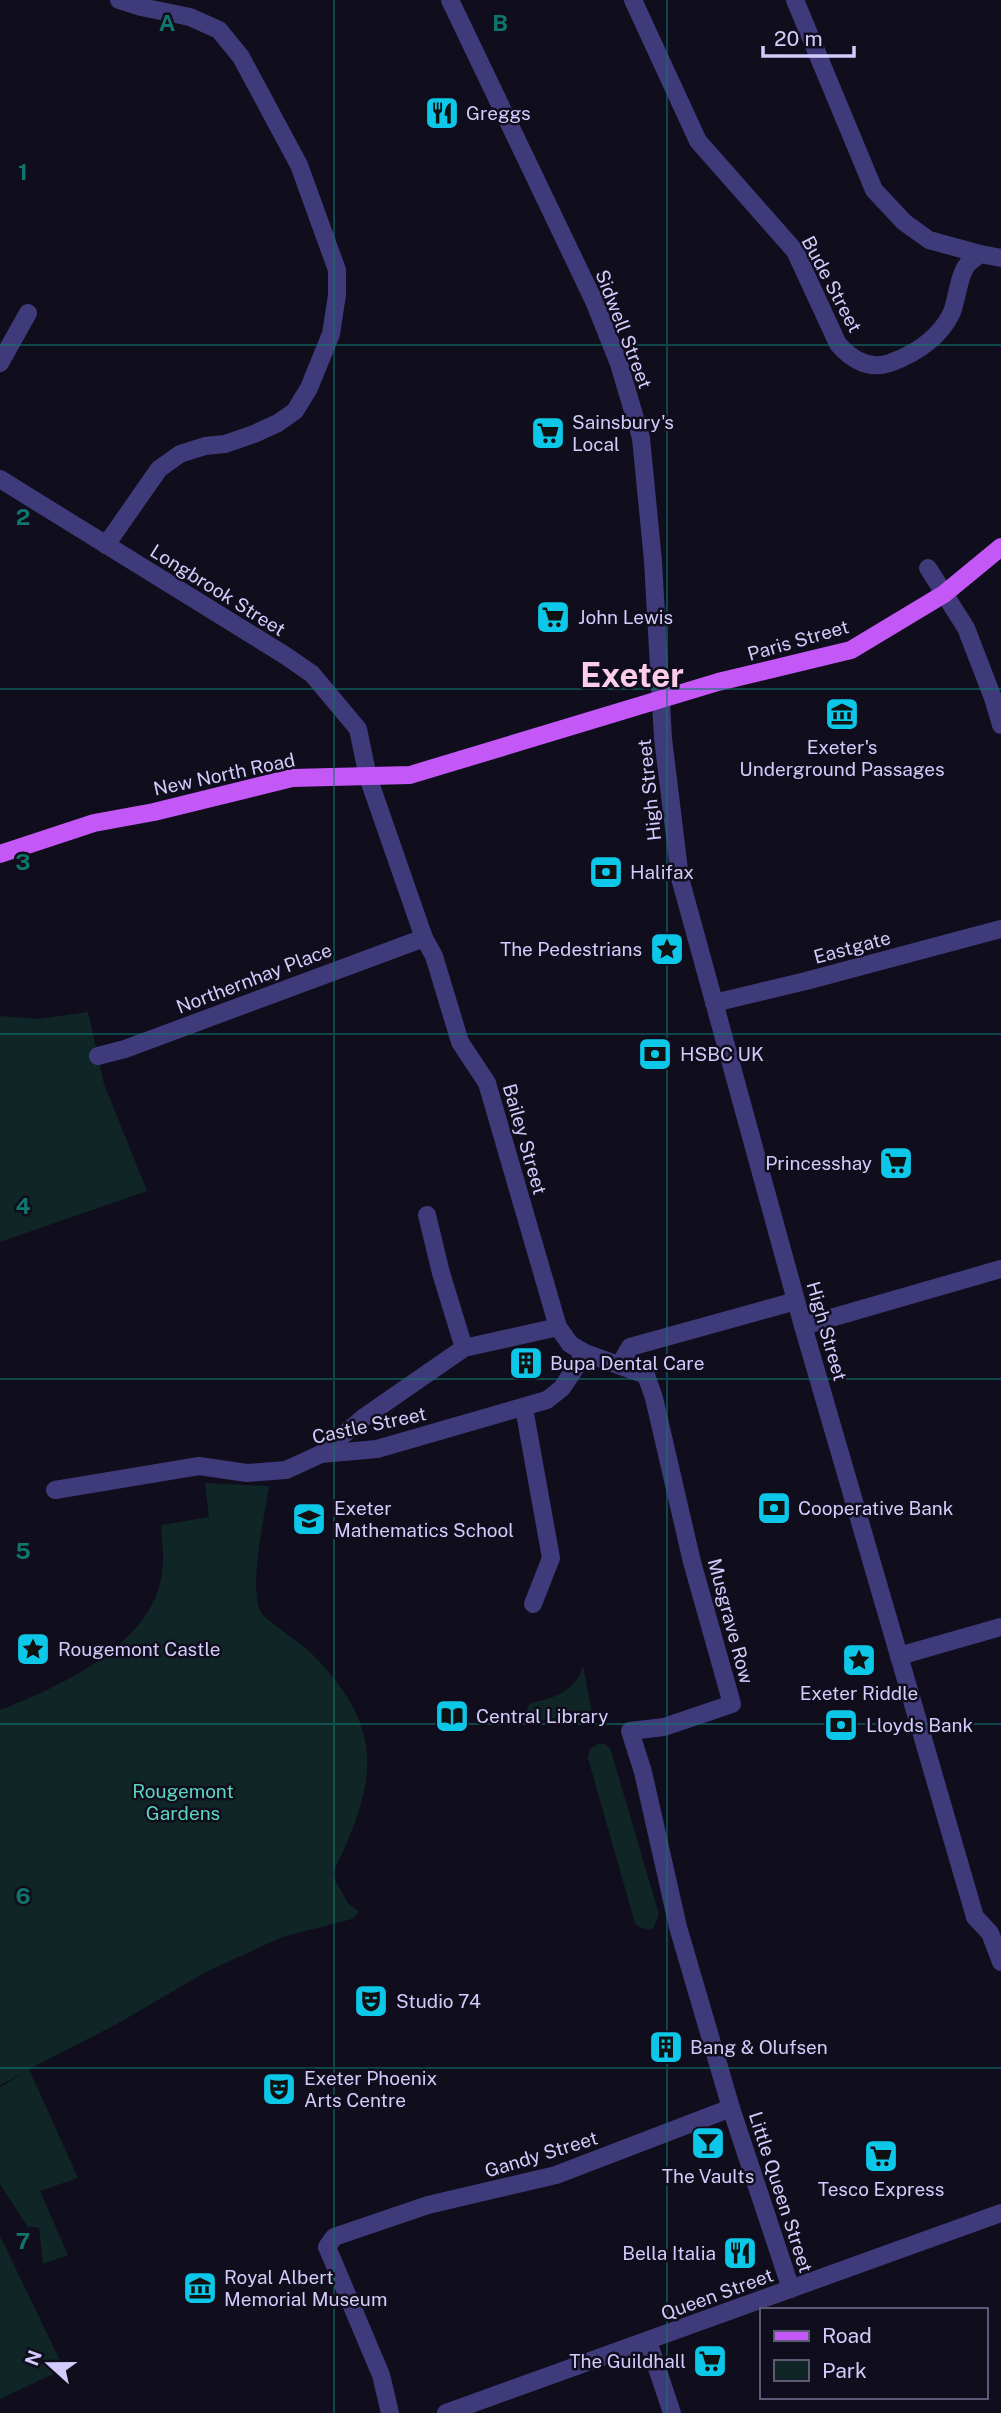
<svg xmlns="http://www.w3.org/2000/svg" width="1001" height="2413" font-family="'Public Sans',sans-serif">
  <style>
    .green { fill: #102626 }
    .lines { fill: none; stroke-linecap: round; stroke-linejoin: round }
    .minor { stroke: #3f3a79; stroke-width: 18 }
    .major { stroke: #c358f6; stroke-width: 18 }
    .grid { fill: none; stroke: #0f766e; stroke-width: 2; stroke-opacity: 0.55 }
    .labels { text-anchor: middle; dominant-baseline: central; stroke-width: 5; stroke-linejoin: round; paint-order: stroke }
    .poi-label { font-size: 19px; fill: #d3cbfc; stroke: #100d1d; text-anchor: start }
    .street-label { font-size: 19px; fill: #d3cbfc; stroke: #100d1d }
    .park-label { font-size: 19px; fill: #5cd7be; stroke: #100d1d }
    .town-label { font-size: 33px; font-weight: bold; fill: #fccde9; stroke: #100d1d }
    .grid-label { font-size: 23px; text-anchor: middle; font-weight: bold; fill: #0f766e; stroke: #100d1d; stroke-width: 5; stroke-linejoin: round; paint-order: stroke }
  </style>
  <rect width="100%" height="100%" fill="#100d1d"/>
  <g class="green">
    <polygon points="88,1012 104,1084 147,1191 0,1242 0,1016 39,1019"/>
    <path d="M205,1483L269,1486C265,1514 248,1589 261,1612C266,1621 300,1642 311,1653C389,1731 376,1783 332,1875L348,1903L359,1912L352,1919L282,1937L206,1972L115,2025L29,2069L78,2178L40,2191L68,2255L43,2264L39,2228L27,2226L0,2184V2087L27,2071L0,2085V1710C58,1688 148,1646 161,1579C165,1561 162,1542 161,1525L209,1517Z"/>
    <path d="M583,1665L593,1720L572,1725L570,1715L520,1725L530,1703C553,1699 578,1690 583,1665Z"/>
    <polygon points="598,1744 604,1744 610,1748 659,1914 654,1927 649,1930 639,1927 635,1923 588,1758 590,1749"/>
    <polygon points="0,2236 64,2369 0,2399"/>
  </g>
  <g class="lines">
    <g class="minor">
      <polyline points="450,0 594,301 619,364 641,438 653,561 663,738 680,878 803,1326 975,1917 990,1933 1001,1962"/>
      <path d="M633,0L698,141L795,251L838,344C852,360 869,370 890,363C917,353 940,338 952,312C957,299 959,275 967,265C970,261 976,258 980,254"/>
      <polyline points="795,0 874,190 904,222 929,240 980,254 1001,258"/>
      <polyline points="0,363 28,313"/>
      <polyline points="0,479 286,656 312,674 358,729 368,777 424,938 434,956 460,1042 487,1083 558,1327 570,1344 585,1353 646,1375 654,1398 692,1562 732,1704 664,1727 630,1731 643,1772 678,1927 731,2108 791,2289"/>
      <polyline points="106,545 159,469 180,454 205,446 225,444 254,434 278,423 295,411 309,388 331,334 337,295 337,270 299,165 241,57 219,30 190,17 141,7 119,0"/>
      <polyline points="928,568 966,628 993,698 1001,725"/>
      <polyline points="714,1003 806,981 1001,929"/>
      <polyline points="98,1056 125,1049 424,938"/>
      <polyline points="427,1215 441,1273 464,1348"/>
      <polyline points="803,1326 1001,1269"/>
      <polyline points="620,1364 630,1347 796,1301"/>
      <polyline points="524,1408 551,1558 533,1604"/>
      <polyline points="321,1454 363,1418 464,1348 558,1327"/>
      <polyline points="55,1490 199,1466 247,1473 286,1470 321,1454 377,1449 547,1400 562,1388 585,1353"/>
      <polyline points="899,1656 1001,1627"/>
      <polyline points="648,2341 672,2413"/>
      <polyline points="390,2413 381,2375 327,2247 334,2237 428,2205 556,2175 731,2108"/>
      <polyline points="446,2413 1001,2213"/>
    </g>
    <polyline class="major" points="0,854 94,823 154,812 292,778 410,775 718,682 851,650 944,594 1001,547"/>
  </g>
  <path class="grid" d="M334,0V2413M667,0V2413M0,345H1001M0,689H1001M0,1034H1001M0,1379H1001M0,1724H1001M0,2068H1001"/>
  <defs>
    <g id="restaurant-square" transform="scale(1.75)"><rect x="-9" y="-9" width="18" height="18" rx="4" fill="#0cc7e7" stroke="#100d1d"/><path d="M-5-6h1v4h1v-4h1v4h1v-4h1v5L-1.5 .5V6h-2V.5L-5-1ZM5-6V6H3V1.5H1.5Q1.5-4 5-6Z" fill="#111"/></g>
    <g id="supermarket-square" transform="scale(1.75)"><rect x="-9" y="-9" width="18" height="18" rx="4" fill="#0cc7e7" stroke="#100d1d"/><path d="M-6-5.5h2.5l.6 2H6L4.5 2H-2.5L-4.4-4H-6ZM-1.5 3.2a1.3 1.3 0 1 0 .1 0ZM3 3.2a1.3 1.3 0 1 0 .1 0Z" fill="#111"/></g>
    <g id="museum-square" transform="scale(1.75)"><rect x="-9" y="-9" width="18" height="18" rx="4" fill="#0cc7e7" stroke="#100d1d"/><path d="M0-6L6-3V-2H-6V-3ZM-5-1h2V3h-2ZM-1-1h2V3h-2ZM3-1h2V3H3ZM-6 4H6V6H-6Z" fill="#111"/></g>
    <g id="bank-square" transform="scale(1.75)"><rect x="-9" y="-9" width="18" height="18" rx="4" fill="#0cc7e7" stroke="#100d1d"/><path d="M-6-4H6V4H-6ZM0-2.3a2.3 2.3 0 1 0 0 4.6a2.3 2.3 0 1 0 0-4.6Z" fill="#111"/></g>
    <g id="sight-square" transform="scale(1.75)"><rect x="-9" y="-9" width="18" height="18" rx="4" fill="#0cc7e7" stroke="#100d1d"/><path d="M0-6L1.8-2.2L6-1.7L2.9 1.2L3.7 5.4L0 3.3L-3.7 5.4L-2.9 1.2L-6-1.7L-1.8-2.2Z" fill="#111"/></g>
    <g id="building-square" transform="scale(1.75)"><rect x="-9" y="-9" width="18" height="18" rx="4" fill="#0cc7e7" stroke="#100d1d"/><path d="M-4-6H4V6H1V3H-1V6H-4ZM-2.5-4.3h1.7v1.8h-1.7ZM.8-4.3h1.7v1.8H.8ZM-2.5-1h1.7V.8h-1.7ZM.8-1h1.7V.8H.8Z" fill="#111"/></g>
    <g id="university-square" transform="scale(1.75)"><rect x="-9" y="-9" width="18" height="18" rx="4" fill="#0cc7e7" stroke="#100d1d"/><path d="M0-5L7-2L0 1L-7-2ZM-4 1L0 2.5L4 1V4Q0 6-4 4Z" fill="#111"/></g>
    <g id="library-square" transform="scale(1.75)"><rect x="-9" y="-9" width="18" height="18" rx="4" fill="#0cc7e7" stroke="#100d1d"/><path d="M-6-4Q-3-5.5-.7-3.5V5Q-3 3-6 4ZM6-4Q3-5.5 .7-3.5V5Q3 3 6 4Z" fill="#111"/></g>
    <g id="theatre-square" transform="scale(1.75)"><rect x="-9" y="-9" width="18" height="18" rx="4" fill="#0cc7e7" stroke="#100d1d"/><path d="M-5-5.5Q0-4 5-5.5V0Q5 5 0 6Q-5 5-5 0ZM-3.3-2.5H-1v1.5H-3.3ZM1-2.5H3.3v1.5H1ZM-2.8 1Q0 5.5 2.8 1Z" fill="#111"/></g>
    <g id="bar-square" transform="scale(1.75)"><rect x="-9" y="-9" width="18" height="18" rx="4" fill="#0cc7e7" stroke="#100d1d"/><path d="M-6-5H6L.8 .8V4.5H3.5V6h-7V4.5H-.8V.8Z" fill="#111"/></g>
  </defs>
  <g fill-rule="evenodd">
    <use href="#restaurant-square" x="442" y="113"/>
    <use href="#supermarket-square" x="548" y="433"/>
    <use href="#supermarket-square" x="553" y="617"/>
    <use href="#museum-square" x="842" y="714"/>
    <use href="#bank-square" x="606" y="872"/>
    <use href="#sight-square" x="667" y="949"/>
    <use href="#bank-square" x="655" y="1054"/>
    <use href="#supermarket-square" x="896" y="1163"/>
    <use href="#building-square" x="526" y="1363"/>
    <use href="#bank-square" x="774" y="1508"/>
    <use href="#university-square" x="309" y="1519"/>
    <use href="#sight-square" x="33" y="1649"/>
    <use href="#sight-square" x="859" y="1660"/>
    <use href="#library-square" x="452" y="1716"/>
    <use href="#bank-square" x="841" y="1725"/>
    <use href="#theatre-square" x="371" y="2001"/>
    <use href="#building-square" x="666" y="2047"/>
    <use href="#theatre-square" x="279" y="2089"/>
    <use href="#bar-square" x="708" y="2143"/>
    <use href="#supermarket-square" x="881" y="2156"/>
    <use href="#restaurant-square" x="740" y="2253"/>
    <use href="#museum-square" x="200" y="2288"/>
    <use href="#supermarket-square" x="710" y="2361"/>
  </g>
  <g class="labels">
    <g class="poi-label">
      <text x="466" y="113">Greggs</text>
      <text x="572" y="422">Sainsbury's<tspan x="572" dy="22">Local</tspan></text>
      <text x="578" y="617">John Lewis</text>
      <text x="842" y="747" text-anchor="middle">Exeter's<tspan x="842" dy="22">Underground Passages</tspan></text>
      <text x="630" y="872">Halifax</text>
      <text x="642" y="949" text-anchor="end">The Pedestrians</text>
      <text x="680" y="1054">HSBC UK</text>
      <text x="872" y="1163" text-anchor="end">Princesshay</text>
      <text x="550" y="1363">Bupa Dental Care</text>
      <text x="334" y="1508">Exeter<tspan x="334" dy="22">Mathematics School</tspan></text>
      <text x="798" y="1508">Cooperative Bank</text>
      <text x="58" y="1649">Rougemont Castle</text>
      <text x="859" y="1693" text-anchor="middle">Exeter Riddle</text>
      <text x="476" y="1716">Central Library</text>
      <text x="866" y="1725">Lloyds Bank</text>
      <text x="396" y="2001">Studio 74</text>
      <text x="690" y="2047">Bang &amp; Olufsen</text>
      <text x="304" y="2078">Exeter Phoenix<tspan x="304" dy="22">Arts Centre</tspan></text>
      <text x="708" y="2176" text-anchor="middle">The Vaults</text>
      <text x="881" y="2189" text-anchor="middle">Tesco Express</text>
      <text x="716" y="2253" text-anchor="end">Bella Italia</text>
      <text x="224" y="2277">Royal Albert<tspan x="224" dy="22">Memorial Museum</tspan></text>
      <text x="686" y="2361" text-anchor="end">The Guildhall</text>
    </g>
    <g class="street-label">
      <text transform="translate(832 284) rotate(62)">Bude Street</text>
      <text transform="translate(624 329) rotate(69)">Sidwell Street</text>
      <text transform="translate(218 590) rotate(32)">Longbrook Street</text>
      <text transform="translate(798 640) rotate(-16)">Paris Street</text>
      <text transform="translate(224 774) rotate(-12)">New North Road</text>
      <text transform="translate(649 790) rotate(-96)">High Street</text>
      <text transform="translate(852 947) rotate(-15)">Eastgate</text>
      <text transform="translate(254 978) rotate(-21)">Northernhay Place</text>
      <text transform="translate(525 1139) rotate(74)">Bailey Street</text>
      <text transform="translate(827 1331) rotate(74)">High Street</text>
      <text transform="translate(369 1425) rotate(-12)">Castle Street</text>
      <text transform="translate(731 1621) rotate(75)">Musgrave Row</text>
      <text transform="translate(541 2154) rotate(-17)">Gandy Street</text>
      <text transform="translate(781 2192) rotate(72)">Little Queen Street</text>
      <text transform="translate(717 2294) rotate(-20)">Queen Street</text>
    </g>
    <g class="park-label">
      <text x="183" y="1791">Rougemont<tspan x="183" dy="22">Gardens</tspan></text>
    </g>
    <g class="town-label">
      <text x="632" y="675">Exeter</text>
    </g>
  </g>
  <g class="grid-label">
    <text x="167" y="31">A</text>
    <text x="500" y="31">B</text>
    <text x="23" y="180">1</text>
    <text x="23" y="525">2</text>
    <text x="23" y="870">3</text>
    <text x="23" y="1214">4</text>
    <text x="23" y="1559">5</text>
    <text x="23" y="1904">6</text>
    <text x="23" y="2249">7</text>
  </g>
  <rect x="760" y="2308" width="228" height="91" fill="#100d1d" stroke="#5e5976" stroke-width="2"/>
  <rect x="774" y="2331" width="35" height="10" fill="#c358f6" stroke="#5e5976" stroke-width="2"/>
  <text x="822" y="2343" font-size="21" fill="#d3cbfc">Road</text>
  <rect x="774" y="2360" width="35" height="21" fill="#102626" stroke="#5e5976" stroke-width="2"/>
  <text x="822" y="2378" font-size="21" fill="#d3cbfc">Park</text>
  <g transform="translate(49 2364) rotate(291)" stroke="#100d1d" stroke-width="5" paint-order="stroke">
  <path d="M0-5L12 26L0 18L-12 26Z" fill="#d3cbfc"/>
  <text y="-10" font-size="19" font-weight="bold" text-anchor="middle" fill="#d3cbfc">N</text>
  </g>
  <path d="M763 46v10h91v-10" fill="none" stroke="#d3cbfc" stroke-width="3.5"/>
  <text x="774" y="46" font-size="21" fill="#d3cbfc" stroke="#100d1d" stroke-width="5" paint-order="stroke">20 m</text>
</svg>
